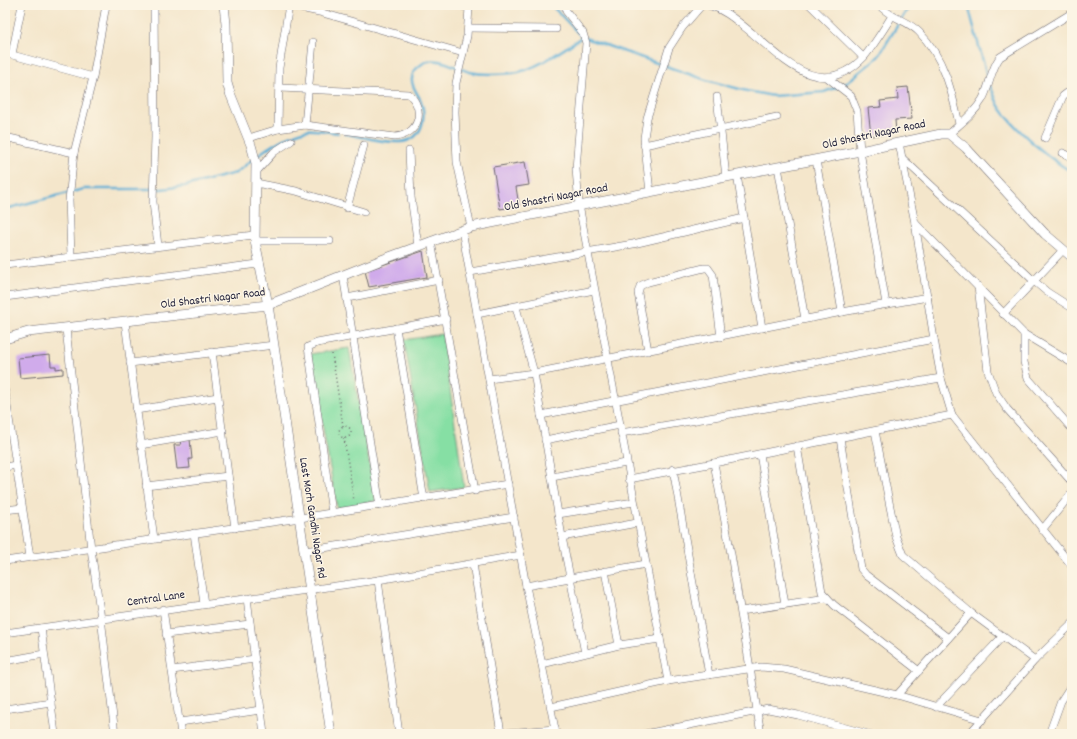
<svg xmlns="http://www.w3.org/2000/svg" width="1077" height="739" font-family="Dekko,sans-serif">
  <style>
    .green { fill: #86dfa4; stroke: #548070 }
    .lines { fill: none; stroke-linecap: round; stroke-linejoin: round }
    .stream { stroke: #5aaed6; stroke-width: 2.5 }
    .building { fill: #d0abeb }
    .minor-casing { stroke: #6c676d; stroke-width: 8 }
    .tertiary-casing { stroke: #6c676d; stroke-width: 10 }
    .path { stroke: #6c676d; stroke-width: 1.5; stroke-dasharray: 1 3; stroke-linecap: butt }
    .minor { stroke: #fff; stroke-width: 7 }
    .tertiary { stroke: #fff; stroke-width: 9 }
    .labels { text-anchor: middle; dominant-baseline: central; stroke-width: 3; stroke-linejoin: round; paint-order: stroke }
    .street-label { font-size: 12px; fill: #22223b; stroke: #fcf5e5 }
  </style>
  <rect width="100%" height="100%" fill="#fcf5e5"/>
  <filter id="ink" filterUnits="userSpaceOnUse"><feTurbulence type="fractalNoise" baseFrequency=".025" numOctaves="2"/><feDisplacementMap in="SourceGraphic" scale="8" xChannelSelector="R" yChannelSelector="G"/><feConvolveMatrix kernelMatrix="1 2 1 2 8 2 1 2 1" color-interpolation-filters="sRGB"/></filter>
  <filter id="wash" filterUnits="userSpaceOnUse"><feTurbulence type="fractalNoise" baseFrequency=".012" numOctaves="4" result="noise"/><feDisplacementMap in="SourceGraphic" scale="16" xChannelSelector="R" yChannelSelector="G"/><feGaussianBlur stdDeviation="0.9" result="paint"/><feColorMatrix in="noise" values="0 0 0 0 0 0 0 0 0 0 0 0 0 0 0 0 0 1.4 0 .05"/><feComposite in="paint" operator="in"/></filter>
  <g filter="url(#wash)">
    <rect width="100%" height="100%" fill="#f4e6cb"/>
    <g class="green">
      <polygon points="442,334 464,487 430,492 404,340"/>
      <polygon points="349,348 376,501 337,508 310,354"/>
    </g>
    <g class="lines">
      <g class="stream">
        <polyline points="551,5 581,36"/>
        <polyline points="968,5 988,80"/>
        <polyline points="585,38 706,80 747,91 773,96 824,92 845,84 878,57 905,13 914,5"/>
        <path d="M990,86C994,93 996,102 1001,109C1017,131 1048,158 1072,172"/>
        <path d="M346,134C364,137 382,143 400,142C422,141 427,118 421,101C418,94 411,86 412,79C412,72 416,68 422,64C437,54 455,68 470,72C482,75 500,74 513,73C536,70 562,50 582,37"/>
        <path d="M257,156C269,146 292,133 307,130C316,129 328,132 338,133"/>
        <polyline points="5,209 84,189 162,189 185,186 236,173 253,159"/>
      </g>
    </g>
    <g id="blocks">
      <g class="building">
        <polygon points="908,87 912,119 895,120 896,133 871,136 868,108 881,107 880,101 898,99 897,88"/>
        <polygon points="525,162 529,185 516,187 519,206 500,209 493,167"/>
        <polygon points="423,251 427,277 369,287 365,271"/>
        <polygon points="50,355 51,366 56,366 56,369 63,368 63,374 20,378 18,358"/>
        <polygon points="190,439 192,459 189,459 190,468 177,469 174,445 181,445 180,440"/>
      </g>
    </g>
  </g>
  <g filter="url(#ink)">
    <use href="#blocks" fill-opacity="0" stroke="#6c676d" stroke-width="1"/>
    <g class="lines">
      <g class="minor-casing">
        <g id="minor">
          <polyline points="154,5 155,137 153,202 158,246"/>
          <polyline points="458,5 469,8 469,5"/>
          <polyline points="566,5 566,11 583,33 586,43 576,169 579,205 668,681"/>
          <path d="M708,5C726,10 738,22 752,33C786,62 822,101 864,57C874,45 883,30 892,16"/>
          <polyline points="810,5 863,57"/>
          <path d="M879,5C890,18 907,20 919,32C944,57 952,92 959,124"/>
          <polyline points="469,8 467,36 456,83 455,112 457,162 471,227"/>
          <polyline points="468,28 556,29"/>
          <polyline points="5,53 93,77 74,153 5,137"/>
          <polyline points="12,54 22,5"/>
          <polyline points="93,77 106,5"/>
          <polyline points="828,78 851,96 857,111 860,151 886,304"/>
          <polyline points="717,97 726,177"/>
          <polyline points="305,125 313,42"/>
          <polyline points="278,129 279,68 288,11 291,6 319,12 463,53"/>
          <path d="M949,134C960,124 974,114 982,100C990,87 990,70 1000,57L1072,13"/>
          <path d="M249,138L278,129L305,125L395,137C419,134 426,111 409,94L280,88"/>
          <polyline points="1045,138 1063,96 1067,93 1072,94"/>
          <polyline points="899,143 915,223 934,339 941,378 952,415 1072,566"/>
          <polyline points="644,145 777,117"/>
          <polyline points="409,151 411,197 418,246"/>
          <polyline points="1063,153 1072,157"/>
          <polyline points="5,154 8,138"/>
          <polyline points="902,158 1034,281 1047,292 1072,308"/>
          <polyline points="816,160 842,312 928,297"/>
          <polyline points="778,167 805,319"/>
          <polyline points="256,172 274,152 291,141"/>
          <polyline points="737,175 762,328"/>
          <polyline points="256,183 296,191 364,212"/>
          <polyline points="650,192 644,138 647,118 669,48 682,28 702,5"/>
          <polyline points="347,208 364,145"/>
          <polyline points="915,223 1024,334 1072,363"/>
          <polyline points="462,230 526,586 556,734"/>
          <polyline points="255,241 330,241"/>
          <polyline points="431,241 475,491"/>
          <polyline points="71,255 69,200 74,153"/>
          <polyline points="5,265 254,235"/>
          <polyline points="470,272 633,244 744,218"/>
          <polyline points="343,275 380,506"/>
          <polyline points="978,286 988,371 996,393 1007,409 1072,482"/>
          <polyline points="5,297 258,264"/>
          <polyline points="347,298 439,280"/>
          <polyline points="516,307 534,373 842,312"/>
          <polyline points="477,314 594,290"/>
          <polyline points="1003,314 1063,250"/>
          <polyline points="125,322 154,539"/>
          <polyline points="396,328 424,499"/>
          <polyline points="66,329 91,549 101,618 115,734"/>
          <polyline points="1024,334 1024,362 1028,378 1072,429"/>
          <polyline points="648,351 638,293 640,286 648,282 704,268 708,268 713,275 721,337"/>
          <polyline points="212,352 235,528"/>
          <polyline points="130,363 274,345"/>
          <polyline points="489,379 534,373 562,537"/>
          <polyline points="5,392 30,557"/>
          <polyline points="136,410 218,397"/>
          <polyline points="541,415 934,339"/>
          <polyline points="875,431 896,537 903,555 971,613 1035,660"/>
          <polyline points="621,433 941,378"/>
          <polyline points="840,438 861,569 866,575 948,638"/>
          <polyline points="545,440 620,425"/>
          <polyline points="140,445 223,431"/>
          <polyline points="797,446 822,592 834,605 919,671"/>
          <polyline points="760,454 785,604"/>
          <polyline points="5,467 16,465"/>
          <polyline points="673,469 709,675"/>
          <polyline points="552,477 626,463"/>
          <polyline points="629,479 714,463"/>
          <polyline points="146,486 228,476"/>
          <polyline points="5,510 22,508"/>
          <polyline points="332,513 308,347 317,343 446,319"/>
          <polyline points="558,514 634,502"/>
          <polyline points="1042,530 1072,493"/>
          <polyline points="194,533 204,604"/>
          <polyline points="305,551 514,517"/>
          <polyline points="5,561 300,518 508,484"/>
          <polyline points="473,564 501,733"/>
          <polyline points="605,571 619,645"/>
          <polyline points="378,580 399,734"/>
          <polyline points="526,586 646,564"/>
          <polyline points="247,598 264,734"/>
          <polyline points="163,609 181,734"/>
          <polyline points="741,611 827,598"/>
          <polyline points="41,628 55,734"/>
          <polyline points="5,633 378,580 521,555"/>
          <polyline points="166,634 250,624"/>
          <polyline points="585,653 562,537 637,523"/>
          <polyline points="5,661 44,654"/>
          <polyline points="542,664 619,645 660,639"/>
          <polyline points="172,670 255,659"/>
          <polyline points="897,695 971,613"/>
          <polyline points="551,707 668,681 761,667 784,669 897,695 982,720"/>
          <polyline points="936,707 1003,636"/>
          <polyline points="5,709 51,702"/>
          <polyline points="180,722 261,710"/>
          <polyline points="495,734 555,729"/>
          <polyline points="645,734 768,709 798,715 868,734"/>
          <polyline points="761,734 731,554 714,463 952,415"/>
          <polyline points="969,734 1035,660 1072,624"/>
          <polyline points="1049,734 1061,701 1072,684"/>
        </g>
      </g>
      <g class="tertiary-casing">
        <g id="tertiary">
          <polyline points="224,5 226,24 227,83 230,93 251,145 256,163 255,241 268,305 331,734"/>
          <polyline points="5,339 28,332 268,305 384,259 471,227 860,151 941,134 949,134 966,148 1045,234 1072,257"/>
        </g>
      </g>
      <g class="path">
        <polyline points="332,354 343,426"/>
        <circle cx="345" cy="432" r="6"/>
        <polyline points="344,438 354,501"/>
      </g>
      <use href="#minor" class="minor"/>
      <use href="#tertiary" class="tertiary"/>
    </g>
  </g>
  <g class="labels">
    <g class="street-label">
      <text transform="translate(874 135) rotate(-12)">Old Shastri Nagar Road</text>
      <text transform="translate(556 198) rotate(-11)">Old Shastri Nagar Road</text>
      <text transform="translate(213 299) rotate(-7)">Old Shastri Nagar Road</text>
      <text transform="translate(312 518) rotate(81)">Last Morh Gandhi Nagar Rd</text>
      <text transform="translate(156 599) rotate(-8)">Central Lane</text>
    </g>
  </g>
  <rect width="1077" height="739" fill="none" stroke="#fcf5e5" stroke-width="20"/>
</svg>
